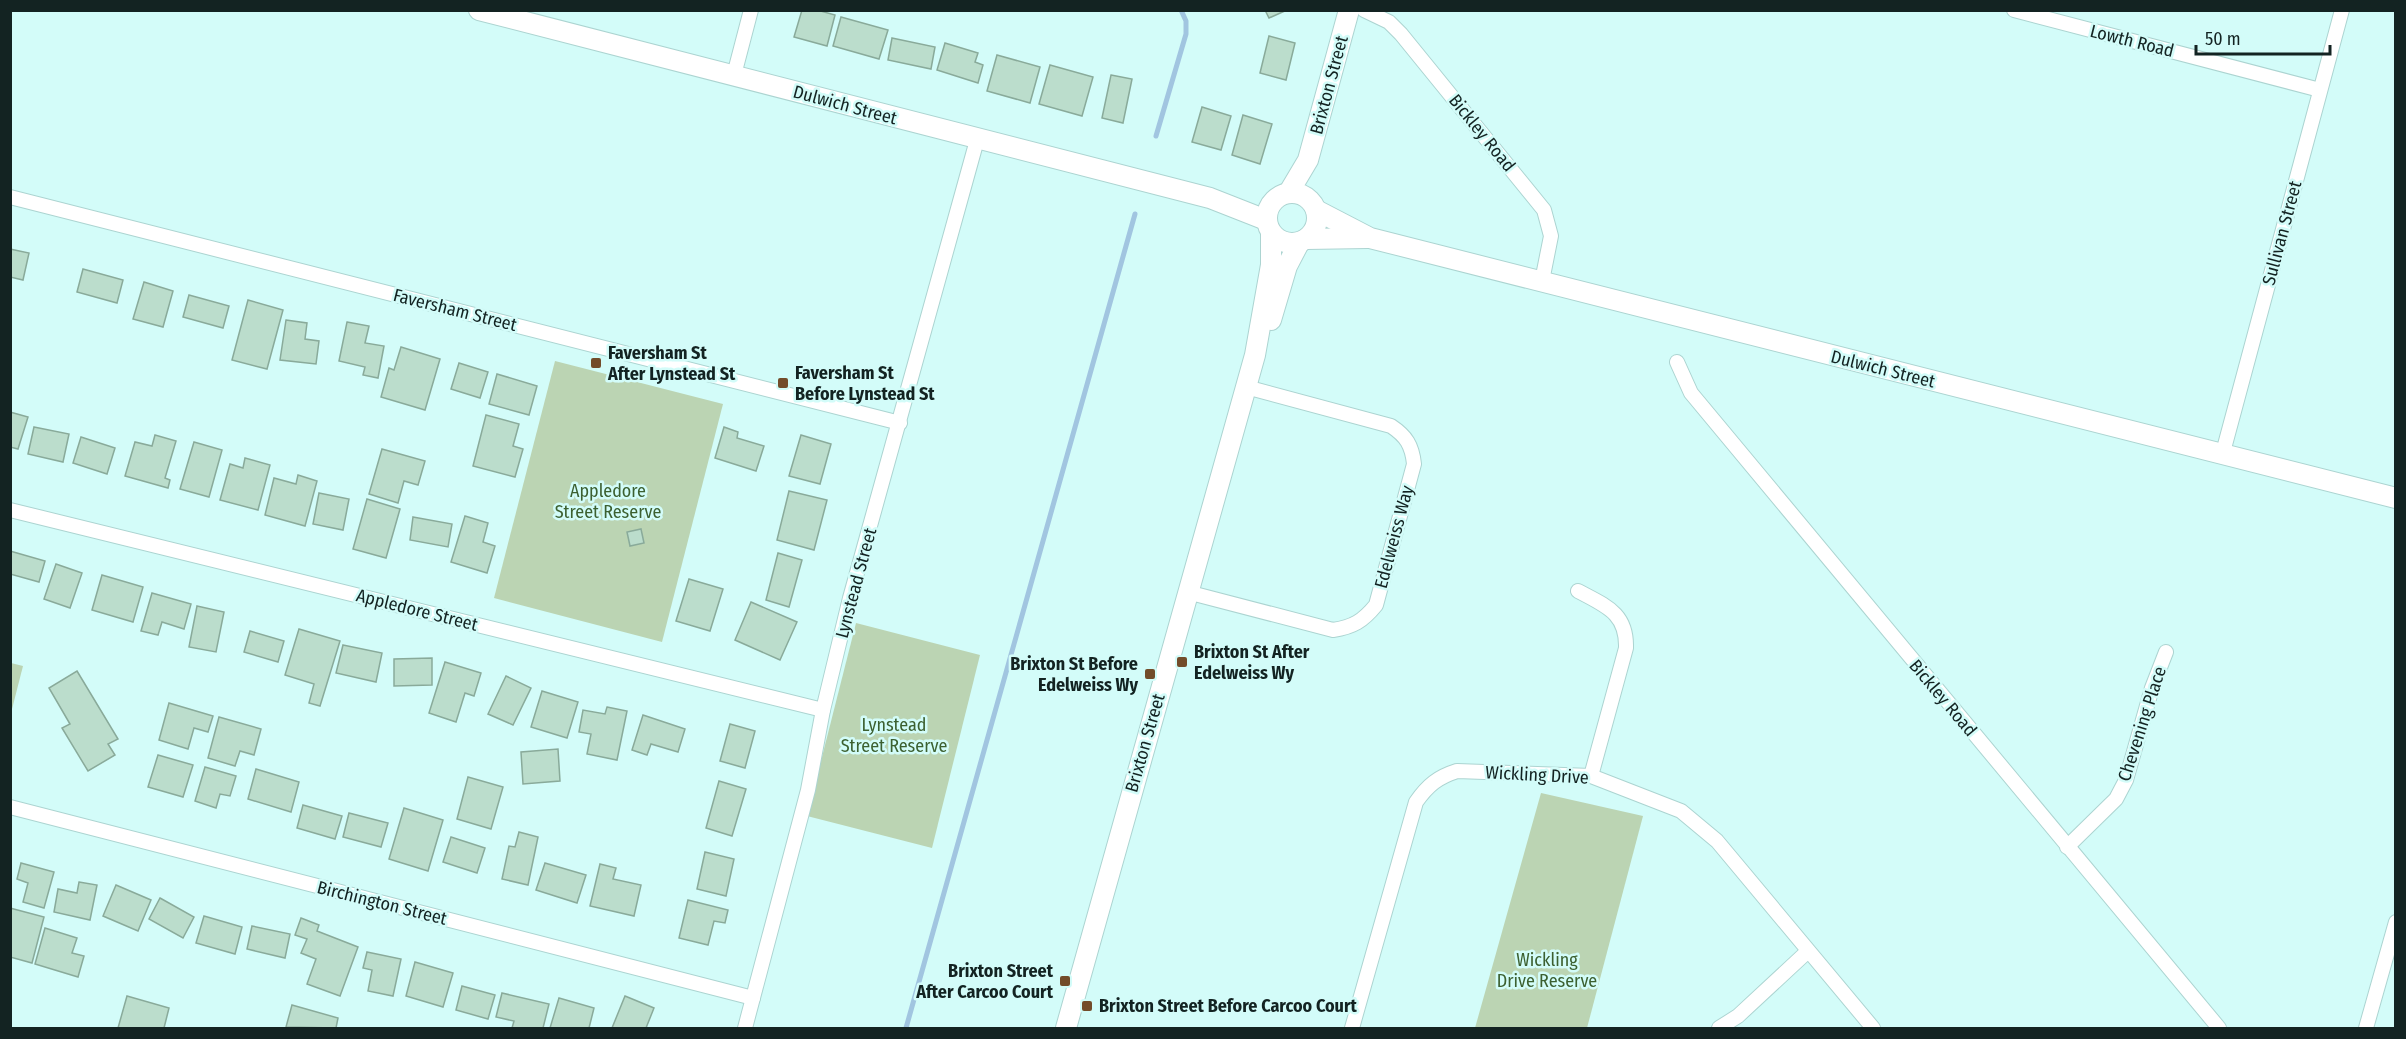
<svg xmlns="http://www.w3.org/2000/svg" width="2406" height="1039" font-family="'Fira Sans Condensed',sans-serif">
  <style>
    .green { fill: #bbd4b3 }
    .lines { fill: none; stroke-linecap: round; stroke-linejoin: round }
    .stream { stroke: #a1c5e0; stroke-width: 5 }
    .building { fill: #bdc; stroke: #89aa9a; stroke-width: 1.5 }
    .street-casing { stroke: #acd4d1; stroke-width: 16 }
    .secondary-casing { stroke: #acd4d1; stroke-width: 22 }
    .street { stroke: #fff; stroke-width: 14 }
    .secondary { stroke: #fff; stroke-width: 20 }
    .poi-dot { fill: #734c2a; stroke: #d3fcf9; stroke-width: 2 }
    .labels { text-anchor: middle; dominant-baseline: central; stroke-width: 5; stroke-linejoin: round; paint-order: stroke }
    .street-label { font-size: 18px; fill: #132322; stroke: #d3fcf9 }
    .poi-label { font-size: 18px; font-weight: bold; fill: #132322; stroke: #d3fcf9; text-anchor: start }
    .park-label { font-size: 18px; fill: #3c6030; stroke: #d3fcf9 }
  </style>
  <rect width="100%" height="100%" fill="#d3fcf9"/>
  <g class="green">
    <polygon points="555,361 723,404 662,642 494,598"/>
    <polygon points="856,623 980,655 932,848 807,816"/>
    <polygon points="11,663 23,666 11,713 10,663"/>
    <polygon points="1541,793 1643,816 1587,1028 1475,1028"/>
  </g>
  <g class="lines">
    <g class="stream">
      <polyline points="1156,136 1186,34 1186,21 1181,10"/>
      <polyline points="906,1028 1135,214"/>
    </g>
  </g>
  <g class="building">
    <polygon points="802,10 817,10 835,15 827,46 794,37"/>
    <polygon points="1265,10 1287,10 1269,18"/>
    <polygon points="841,17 888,30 879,59 833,46"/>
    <polygon points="1269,36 1295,43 1286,80 1260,73"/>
    <polygon points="892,38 935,47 931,69 888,60"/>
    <polygon points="945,43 978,53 975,62 983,65 978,83 937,70"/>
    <polygon points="997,55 1040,67 1030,103 987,91"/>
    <polygon points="1050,65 1093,77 1082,116 1039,104"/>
    <polygon points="1111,75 1132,79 1123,123 1102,118"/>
    <polygon points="1202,107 1231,116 1221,150 1192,142"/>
    <polygon points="1243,115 1272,124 1260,164 1232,155"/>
    <polygon points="10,249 29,253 23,280 10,277"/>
    <polygon points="83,269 123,280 117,303 77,292"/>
    <polygon points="144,282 173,291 163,327 133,319"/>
    <polygon points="189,295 229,306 223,328 183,317"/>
    <polygon points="248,300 283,310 267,369 232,360"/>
    <polygon points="286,320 307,323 305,339 319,341 316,364 280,360"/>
    <polygon points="347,322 369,326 365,343 384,346 378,378 363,375 365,367 339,361"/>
    <polygon points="401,347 440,359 425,410 381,397 389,368 394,370"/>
    <polygon points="459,363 488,372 480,398 451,389"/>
    <polygon points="497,374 537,386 529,415 489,404"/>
    <polygon points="10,412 28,417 18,449 10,447"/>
    <polygon points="486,415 519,424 513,446 523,449 515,477 473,466"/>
    <polygon points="34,427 69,434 63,462 28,454"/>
    <polygon points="724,427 738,432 737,438 764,446 756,471 715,458"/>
    <polygon points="155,435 176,441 165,478 170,480 168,488 125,476 135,442 152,446"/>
    <polygon points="801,435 831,444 820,484 789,476"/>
    <polygon points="81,437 115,448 107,474 73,463"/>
    <polygon points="194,442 222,450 209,497 180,489"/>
    <polygon points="382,449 425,461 418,485 404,481 398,503 369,494"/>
    <polygon points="245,458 270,465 258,510 220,500 230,464 243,468"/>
    <polygon points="298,475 317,481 305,526 265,515 274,478 296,484"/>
    <polygon points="789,491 827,500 814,550 777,540"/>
    <polygon points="319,493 349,499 343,530 313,524"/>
    <polygon points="367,499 400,509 386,558 353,549"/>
    <polygon points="465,516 488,523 483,542 495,546 487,573 451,562"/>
    <polygon points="413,517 452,524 448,547 410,540"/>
    <polygon points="641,529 644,543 630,546 627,532"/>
    <polygon points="10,551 45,561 39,582 10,574"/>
    <polygon points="778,553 802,560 789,607 766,600"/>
    <polygon points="56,564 82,573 70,608 44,599"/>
    <polygon points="102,575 143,587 133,622 92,610"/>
    <polygon points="689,579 723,589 710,631 676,621"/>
    <polygon points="152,593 191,604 184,629 162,622 158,635 141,631"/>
    <polygon points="751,602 797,622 780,660 735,640"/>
    <polygon points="197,606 224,612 216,652 189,647"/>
    <polygon points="299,629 340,641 320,706 309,703 314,684 285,675"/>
    <polygon points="250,631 284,641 278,662 244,652"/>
    <polygon points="343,645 382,653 376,682 336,673"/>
    <polygon points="432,658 432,685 394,686 394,659"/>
    <polygon points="445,662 481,673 474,696 465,693 456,722 429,713"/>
    <polygon points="77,671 118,739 108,744 115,755 88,771 62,728 70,724 49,688"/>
    <polygon points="506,676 531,688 513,725 488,714"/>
    <polygon points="542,691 578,702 567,738 531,727"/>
    <polygon points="169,703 213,716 208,732 194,728 188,749 159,740"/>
    <polygon points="607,707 627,711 617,760 587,754 591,734 579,732 583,710 605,714"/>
    <polygon points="643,715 685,729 678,752 651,744 647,755 632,750"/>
    <polygon points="219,717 261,729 254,755 240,751 235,766 208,758"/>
    <polygon points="730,724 755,731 745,768 720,761"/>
    <polygon points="558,749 560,781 523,784 521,752"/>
    <polygon points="158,755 193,765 183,797 148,787"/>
    <polygon points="205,767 236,776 230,796 220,794 216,808 195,801"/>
    <polygon points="256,769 299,782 291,812 248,799"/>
    <polygon points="468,777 503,787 491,829 457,819"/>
    <polygon points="719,781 746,789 732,836 706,828"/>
    <polygon points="303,805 342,816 335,839 297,828"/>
    <polygon points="404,808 443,820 428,871 389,859"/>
    <polygon points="349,813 388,823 381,847 343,837"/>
    <polygon points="519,832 538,837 528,885 502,879 509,846 515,847"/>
    <polygon points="451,837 485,848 477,873 443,862"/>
    <polygon points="705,852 734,859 726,896 697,889"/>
    <polygon points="21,863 54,872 44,908 23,902 28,883 17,879"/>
    <polygon points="545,863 586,875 577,903 536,890"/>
    <polygon points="600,864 616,868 613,879 641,885 634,916 590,906"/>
    <polygon points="79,882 97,885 90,920 54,912 58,889 77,893"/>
    <polygon points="116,885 151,900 138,931 103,916"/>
    <polygon points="160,898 194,917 183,938 149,919"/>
    <polygon points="688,900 728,910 725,923 714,921 708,945 679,938"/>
    <polygon points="10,908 44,917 32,963 10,957"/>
    <polygon points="204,916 242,927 235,954 196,943"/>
    <polygon points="301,918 319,925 317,931 358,947 340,996 307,984 316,959 301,953 307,939 295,935"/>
    <polygon points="252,926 290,934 285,958 247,949"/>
    <polygon points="45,928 77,938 72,953 84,956 78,977 35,964"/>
    <polygon points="367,952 401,959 393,996 368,991 372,970 363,968"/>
    <polygon points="415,962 453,973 443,1007 406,996"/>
    <polygon points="462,986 495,995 488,1019 456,1010"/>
    <polygon points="502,993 549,1004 543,1028 512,1028 514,1021 496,1017"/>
    <polygon points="127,996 169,1008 164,1028 118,1028"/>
    <polygon points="625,996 654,1008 646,1028 612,1028"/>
    <polygon points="559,998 594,1008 589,1028 550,1028"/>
    <polygon points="292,1005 338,1018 336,1028 286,1027"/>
  </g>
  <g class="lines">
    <g class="street-casing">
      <g id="street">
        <polyline points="1364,10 1389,22 1401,34 1544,210 1551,236 1542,281"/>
        <polyline points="2014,10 2320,90"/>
        <polyline points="734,75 751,10"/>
        <polyline points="10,197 900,423"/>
        <polyline points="1677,362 1691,393 2219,1028"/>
        <polyline points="2222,456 2342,10"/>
        <polyline points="10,510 823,710"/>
        <path d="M1578,591C1606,606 1627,613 1626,648L1591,776"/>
        <path d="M1187,592L1333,630C1353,627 1363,621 1376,605L1414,464C1412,445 1406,436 1391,426L1246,387"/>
        <polyline points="10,807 753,998"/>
        <polyline points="2067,847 2116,799 2126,780 2152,688 2166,652"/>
        <polyline points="745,1028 808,790 823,710 850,598 977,140"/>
        <path d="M1352,1028L1416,802C1428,785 1438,777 1457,771L1591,776L1681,811L1717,841L1873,1028"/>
        <polyline points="1719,1028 1738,1016 1808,951"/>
        <polyline points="2366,1028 2396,922"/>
      </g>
    </g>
    <g class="secondary-casing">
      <g id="secondary">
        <polyline points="479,10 1210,198 1266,220"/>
        <polyline points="1289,192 1308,160 1349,10"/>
        <circle cx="1292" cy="218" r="25"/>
        <polyline points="1316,210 1370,238 2396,498"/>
        <polyline points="1306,239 1368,238"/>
        <polyline points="1271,320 1287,266 1299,243"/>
        <polyline points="1066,1028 1255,355 1271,265 1271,233"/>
      </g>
    </g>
    <use href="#street" class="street"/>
    <use href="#secondary" class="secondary"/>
  </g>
  <g class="poi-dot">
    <rect x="590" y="357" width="12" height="12" rx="3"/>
    <rect x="777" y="377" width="12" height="12" rx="3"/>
    <rect x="1176" y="656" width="12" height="12" rx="3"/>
    <rect x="1144" y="668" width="12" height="12" rx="3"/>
    <rect x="1059" y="975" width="12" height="12" rx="3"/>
    <rect x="1081" y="1000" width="12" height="12" rx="3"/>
  </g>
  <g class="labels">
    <g class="street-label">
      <text transform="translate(2132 41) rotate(14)">Lowth Road</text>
      <text transform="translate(1329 85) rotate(-75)">Brixton Street</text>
      <text transform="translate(845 105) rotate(15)">Dulwich Street</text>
      <text transform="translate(1482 133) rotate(51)">Bickley Road</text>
      <text transform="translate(2282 233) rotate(-75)">Sullivan Street</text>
      <text transform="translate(455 310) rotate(14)">Faversham Street</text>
      <text transform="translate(1883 369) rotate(14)">Dulwich Street</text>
      <text transform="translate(1394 537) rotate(-75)">Edelweiss Way</text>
      <text transform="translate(856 583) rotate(-75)">Lynstead Street</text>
      <text transform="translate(417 610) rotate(14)">Appledore Street</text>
      <text transform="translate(1943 698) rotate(50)">Bickley Road</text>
      <text transform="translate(2142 724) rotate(-72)">Chevening Place</text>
      <text transform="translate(1145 743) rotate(-74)">Brixton Street</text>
      <text transform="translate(1537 775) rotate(3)">Wickling Drive</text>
      <text transform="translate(382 903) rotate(14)">Birchington Street</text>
    </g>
    <g class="poi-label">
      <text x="608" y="353">Faversham St<tspan x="608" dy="21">After Lynstead St</tspan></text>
      <text x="795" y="373">Faversham St<tspan x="795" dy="21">Before Lynstead St</tspan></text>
      <text x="1194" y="652">Brixton St After<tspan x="1194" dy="21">Edelweiss Wy</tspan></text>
      <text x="1138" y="664" text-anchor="end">Brixton St Before<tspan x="1138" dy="21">Edelweiss Wy</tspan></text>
      <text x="1053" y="971" text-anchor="end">Brixton Street<tspan x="1053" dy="21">After Carcoo Court</tspan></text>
      <text x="1099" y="1006">Brixton Street Before Carcoo Court</text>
    </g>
    <g class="park-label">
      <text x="608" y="491">Appledore<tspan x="608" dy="21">Street Reserve</tspan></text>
      <text x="894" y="725">Lynstead<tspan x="894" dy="21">Street Reserve</tspan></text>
      <text x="1547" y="960">Wickling<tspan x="1547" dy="21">Drive Reserve</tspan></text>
    </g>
  </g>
  <rect width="2406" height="1039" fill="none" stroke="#132322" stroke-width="24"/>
  <path d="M2196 45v9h134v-9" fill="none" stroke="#132322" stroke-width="3"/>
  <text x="2205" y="45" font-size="18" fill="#132322" stroke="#d3fcf9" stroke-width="4.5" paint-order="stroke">50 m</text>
</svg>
